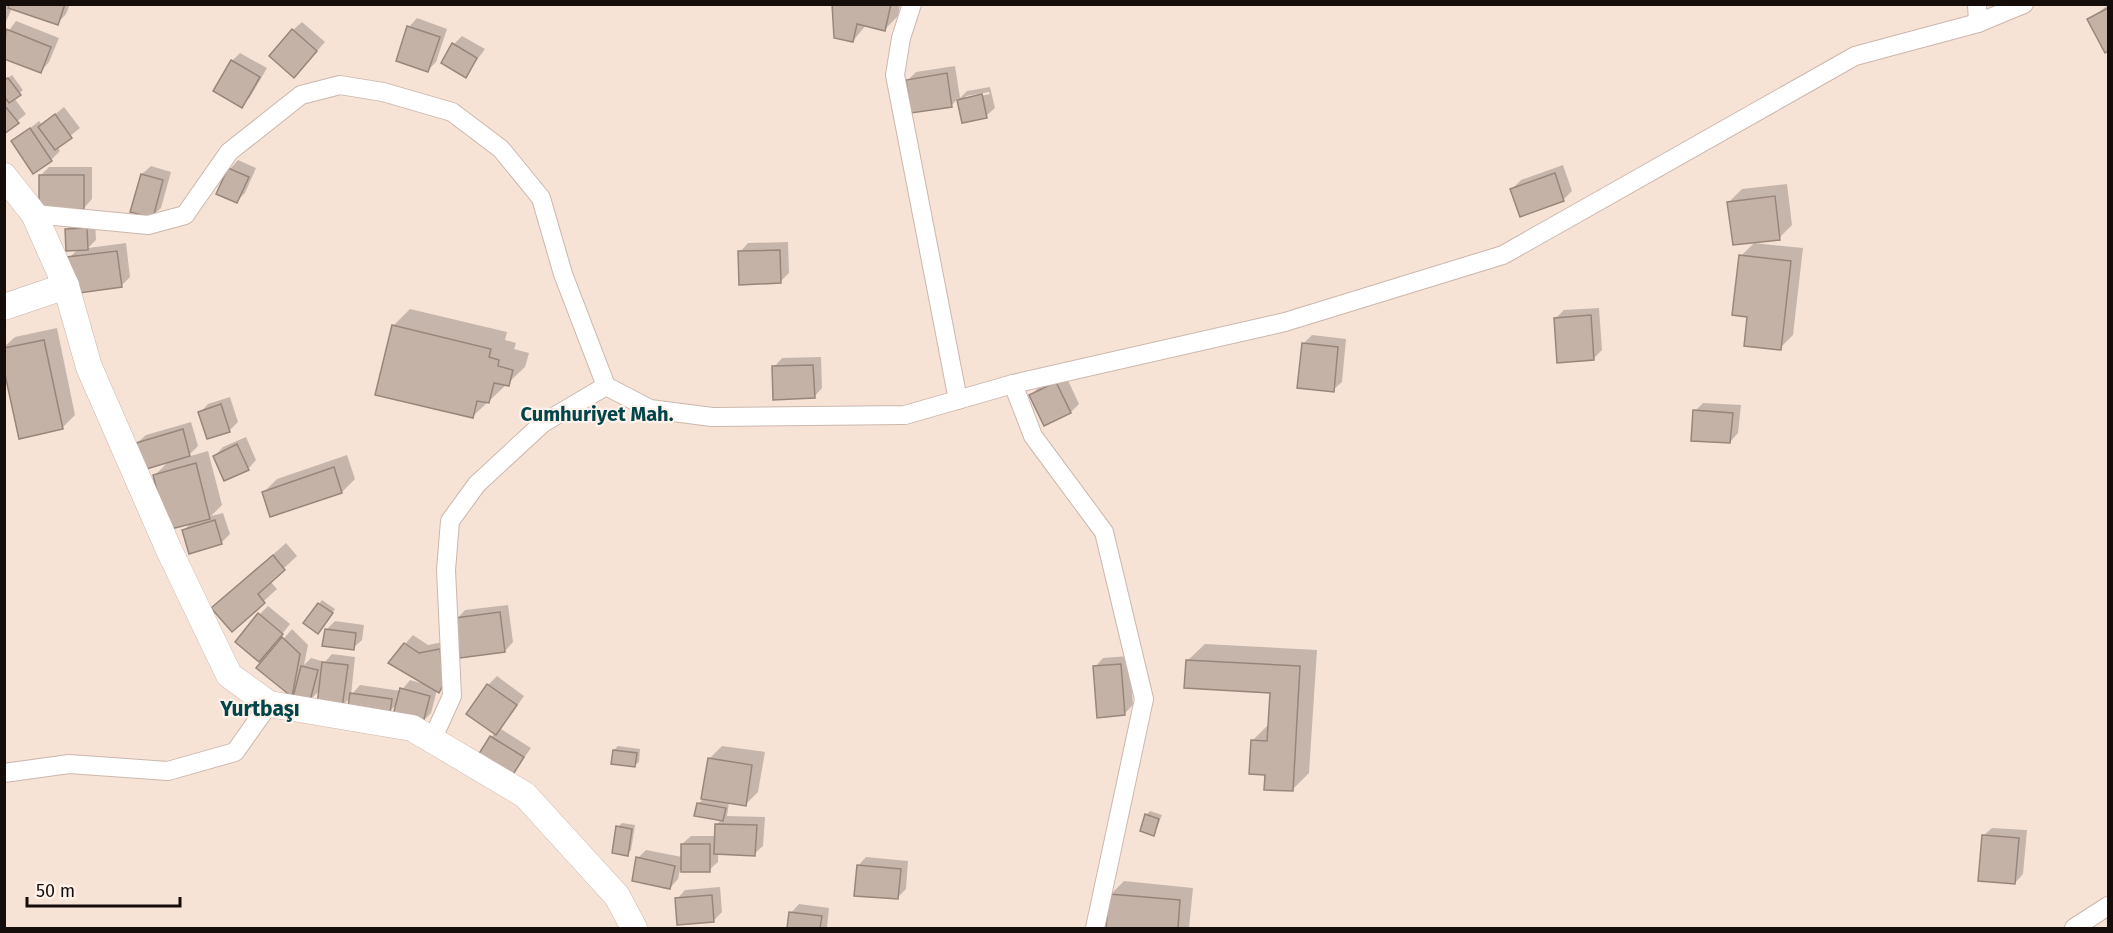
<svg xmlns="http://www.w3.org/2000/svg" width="2113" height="933" font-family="'Fira Sans',sans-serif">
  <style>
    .shadow { fill: #0003; fill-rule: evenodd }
    .building { fill: #c5b2a6; stroke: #99867b; stroke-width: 1.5 }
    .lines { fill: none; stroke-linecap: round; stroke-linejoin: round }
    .street-casing { stroke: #cbb7ab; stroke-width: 20 }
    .secondary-casing { stroke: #cbb7ab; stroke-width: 27 }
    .street { stroke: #fff; stroke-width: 18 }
    .secondary { stroke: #fff; stroke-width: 26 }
    .labels { text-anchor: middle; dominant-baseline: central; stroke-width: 4.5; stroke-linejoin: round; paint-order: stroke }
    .neighbourhood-label { font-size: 20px; font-weight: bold; fill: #01444a; stroke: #fef2ea }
    .quarter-label { font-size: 21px; font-weight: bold; fill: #01444a; stroke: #fef2ea }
  </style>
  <rect width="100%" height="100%" fill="#f7e3d6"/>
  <g class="shadow">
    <polygon points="4,4 11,7 70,4 66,14 58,23 12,8 4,26"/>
    <polygon points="834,4 900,4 898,16 885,29 866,25 853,41"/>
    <polygon points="2108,5 2108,49 2105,51 2089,20"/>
    <polygon points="417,18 447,29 436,62 428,70 409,27"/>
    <polygon points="16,21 59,38 49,62 41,71 4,57 4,37"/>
    <polygon points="302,22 325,42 302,68 293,30"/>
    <polygon points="462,36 485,49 465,76 454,44"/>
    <polygon points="240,53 267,68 250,97 242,106 232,61"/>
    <path d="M955,66L960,98L967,91L990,87L995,108L986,116L963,121L958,98L952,105L908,80L916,72ZM989,92L990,94L966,99V96Z"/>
    <polygon points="12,75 23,90 14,98 26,114 4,132 4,81"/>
    <polygon points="64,107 80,128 57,147 60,151 51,160 13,142 39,121 42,125"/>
    <polygon points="238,160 256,168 245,193 237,201 230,169"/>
    <polygon points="1563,165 1572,191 1563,200 1512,189 1521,180"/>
    <polygon points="151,166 171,172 161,208 152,216 142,174"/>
    <polygon points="49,167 92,167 92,199 84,208 40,176"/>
    <polygon points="1787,184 1792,225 1779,238 1729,202 1742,189"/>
    <polygon points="75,221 95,221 96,240 88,248 126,243 130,277 121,286 69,258 78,249 66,230"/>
    <polygon points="788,242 789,273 780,282 740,252 748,243"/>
    <polygon points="1754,243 1803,248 1793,335 1780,348 1749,315 1741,256"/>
    <polygon points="1599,308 1602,350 1593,359 1555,319 1564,310"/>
    <polygon points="410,309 507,332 505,340 516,343 514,349 529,353 525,367 472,417 393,326"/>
    <polygon points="57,328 75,415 62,428 4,363 4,347 15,337"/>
    <polygon points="1312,335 1346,339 1342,382 1333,390 1303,344"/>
    <polygon points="821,357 822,388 814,397 774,367 782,358"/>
    <polygon points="1065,374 1079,404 1071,412 1031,395 1040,386"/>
    <polygon points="230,397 238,422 230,430 208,437 200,413 208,404"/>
    <polygon points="1703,403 1741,405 1738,433 1730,442 1695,411"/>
    <polygon points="191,422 198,446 187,457 208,451 222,505 211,516 223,513 230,534 221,543 184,530 191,523 155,475 169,461 137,443 146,435"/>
    <polygon points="246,437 256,460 248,469 215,456 223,447"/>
    <polygon points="347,455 355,479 342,492 271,516 264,492 277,479"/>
    <polygon points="286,543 297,556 270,581 277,589 232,630 213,608"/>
    <polygon points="322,600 335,609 322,628 319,604"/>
    <polygon points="508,605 513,642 505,651 457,619 465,610"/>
    <polygon points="268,606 290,624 268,652 260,614"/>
    <polygon points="335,621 364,625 362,640 353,648 326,630"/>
    <polygon points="292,629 308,645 304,665 311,658 325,662 332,654 355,657 351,695 360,685 401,691 410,680 424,684 405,644 413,635 428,645 448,641 447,683 437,690 431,713 423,721 397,704 389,712 351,697 342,706 321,689 310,700 297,690 292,695 259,667"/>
    <polygon points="1205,644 1317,650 1309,773 1292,790 1267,774 1252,741 1270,723 1272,692 1187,661"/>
    <polygon points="1129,656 1133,705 1124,714 1095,667 1103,658"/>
    <polygon points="497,676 524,696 501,729 531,748 509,779 477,759 495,732 488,685"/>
    <polygon points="618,746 640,749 639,762 635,765 614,750"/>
    <polygon points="722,746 765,752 758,792 745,805 729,802 727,816 765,817 763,846 754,854 718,852 718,862 709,870 680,870 678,879 670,888 638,858 646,850 682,857 682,844 691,836 716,836 717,824 722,819 698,804 703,799 709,759"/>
    <polygon points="1150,811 1162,815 1154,834 1146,815"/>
    <polygon points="622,823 635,825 631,850 627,854 618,827"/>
    <polygon points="1992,828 2027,830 2023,874 2015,883 1983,836"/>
    <polygon points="866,857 908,861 906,889 897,898 858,866"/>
    <polygon points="1124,881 1193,888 1189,928 1108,928 1111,894"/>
    <polygon points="720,887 722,912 714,920 677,899 685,890"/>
    <polygon points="799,904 829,908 827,928 789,928 791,913"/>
  </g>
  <g class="building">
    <polygon points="10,4 65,4 58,25 8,8"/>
    <polygon points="832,4 891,4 885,31 857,24 853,42 834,38"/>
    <polygon points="2108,8 2108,51 2105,53 2087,19"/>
    <polygon points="407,26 440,37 428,72 396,61"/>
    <polygon points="6,29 51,47 41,73 4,59"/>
    <polygon points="292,29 317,51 294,78 269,56"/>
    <polygon points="452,43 477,58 466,78 441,63"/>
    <polygon points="231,60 260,77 242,108 213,91"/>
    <polygon points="947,73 952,107 911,113 906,80"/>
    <polygon points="8,78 21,95 9,103 4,96 4,80"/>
    <polygon points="982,94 987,118 962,123 957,100"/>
    <polygon points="4,105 19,123 4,134"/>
    <polygon points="55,114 72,138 55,150 38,127"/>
    <polygon points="30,128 52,161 33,174 11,141"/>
    <polygon points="228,168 249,177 237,203 216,194"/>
    <polygon points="1555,173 1564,201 1520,217 1510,189"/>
    <polygon points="141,174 163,180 153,218 130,212"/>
    <rect x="39" y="175" width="45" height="34"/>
    <polygon points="1775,196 1780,240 1733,245 1727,202"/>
    <polygon points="87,228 88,250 66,251 65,229"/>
    <polygon points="780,250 781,283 739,285 738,251"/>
    <polygon points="117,251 122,287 72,294 67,257"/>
    <polygon points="1739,255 1791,261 1781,350 1744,346 1747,317 1732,315"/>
    <polygon points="1591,315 1594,360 1557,363 1554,318"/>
    <polygon points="392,325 491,349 489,357 499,360 498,366 513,370 509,386 494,383 489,403 477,401 473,418 375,395"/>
    <polygon points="44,340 63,429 19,439 4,370 4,348"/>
    <polygon points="1302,343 1338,347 1334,392 1297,388"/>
    <polygon points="813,365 815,398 773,400 772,366"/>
    <polygon points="1056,382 1071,413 1044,426 1029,395"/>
    <polygon points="221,404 230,432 207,439 198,412"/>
    <polygon points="1693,410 1733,413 1730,443 1691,441"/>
    <polygon points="183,429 190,456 143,470 136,443"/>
    <polygon points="237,444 249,470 224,481 213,456"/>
    <polygon points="196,463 210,519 167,530 153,475"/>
    <polygon points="334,467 342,493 270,517 262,492"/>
    <polygon points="215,520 222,544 189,554 182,530"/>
    <polygon points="273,555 285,570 258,594 265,603 232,632 211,608"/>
    <polygon points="318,603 333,613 318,634 303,623"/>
    <polygon points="500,612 505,652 460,658 455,618"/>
    <polygon points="258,613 283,634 259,662 235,642"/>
    <polygon points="325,629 356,633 354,650 322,646"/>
    <polygon points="282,637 300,654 292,697 256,668"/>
    <polygon points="404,643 419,653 440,649 444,683 439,693 388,663"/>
    <polygon points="1186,660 1300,666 1293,791 1264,790 1265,775 1249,774 1251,740 1267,741 1270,693 1184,688"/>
    <polygon points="322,662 348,665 342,708 317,705"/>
    <polygon points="1121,664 1125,715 1097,718 1093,666"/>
    <polygon points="301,666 318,670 310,701 293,697"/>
    <polygon points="487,684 517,705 496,735 466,714"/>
    <polygon points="400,688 430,696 423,723 393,715"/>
    <polygon points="350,693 392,699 390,713 348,707"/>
    <polygon points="490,736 524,757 509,781 475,760"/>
    <polygon points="613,750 637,753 635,767 611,764"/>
    <polygon points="708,758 752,765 746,806 701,799"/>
    <polygon points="697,803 726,808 723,821 694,816"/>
    <polygon points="1145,814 1159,819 1154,836 1140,831"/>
    <polygon points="715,824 757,825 755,856 714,854"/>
    <polygon points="616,826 632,829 628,856 612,853"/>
    <polygon points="1982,835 2019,838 2015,884 1978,881"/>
    <rect x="681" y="844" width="29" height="28"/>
    <polygon points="636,857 675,866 670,889 632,881"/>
    <polygon points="857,865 901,869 898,899 854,896"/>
    <polygon points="1109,894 1180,900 1178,928 1106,928"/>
    <polygon points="712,895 714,922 677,925 675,898"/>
    <polygon points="789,912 822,916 820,928 787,928"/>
  </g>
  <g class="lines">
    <g class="street-casing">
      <g id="street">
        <polyline points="912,4 901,38 895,75 958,400"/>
        <polyline points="1977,4 1978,23"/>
        <polyline points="34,214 148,225 185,215 229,152 301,95 340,85 383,92 421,103 452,112 501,149 541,198 563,274 606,386 650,409 712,417 905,415 1013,384 1285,322 1503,255 1855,56 1978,23 2024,4"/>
        <polyline points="1013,384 1033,436 1104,532 1144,699 1095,928"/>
        <polyline points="432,740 452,696 446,570 450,521 477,484 543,423 606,386"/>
        <polyline points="4,773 69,764 168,771 235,752 269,704"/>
        <polyline points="2074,928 2108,906"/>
      </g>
    </g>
    <g class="secondary-casing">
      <g id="secondary">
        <polyline points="4,176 34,214 66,286 89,367 169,550 229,675 269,704 412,728 525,795 617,896 634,928"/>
        <polyline points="4,307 66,286"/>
      </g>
    </g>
    <use href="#street" class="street"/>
    <use href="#secondary" class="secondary"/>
  </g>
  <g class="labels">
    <g class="neighbourhood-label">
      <text x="597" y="414">Cumhuriyet Mah.</text>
    </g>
    <g class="quarter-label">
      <text x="260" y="709">Yurtbaşı</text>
    </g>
  </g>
  <rect width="2113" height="933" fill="none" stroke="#140d09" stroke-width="12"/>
  <path d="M27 897v9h153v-9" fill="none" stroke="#140d09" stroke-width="3"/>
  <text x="36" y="897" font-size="18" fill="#140d09" stroke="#fef2ea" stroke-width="4.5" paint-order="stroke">50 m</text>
</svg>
